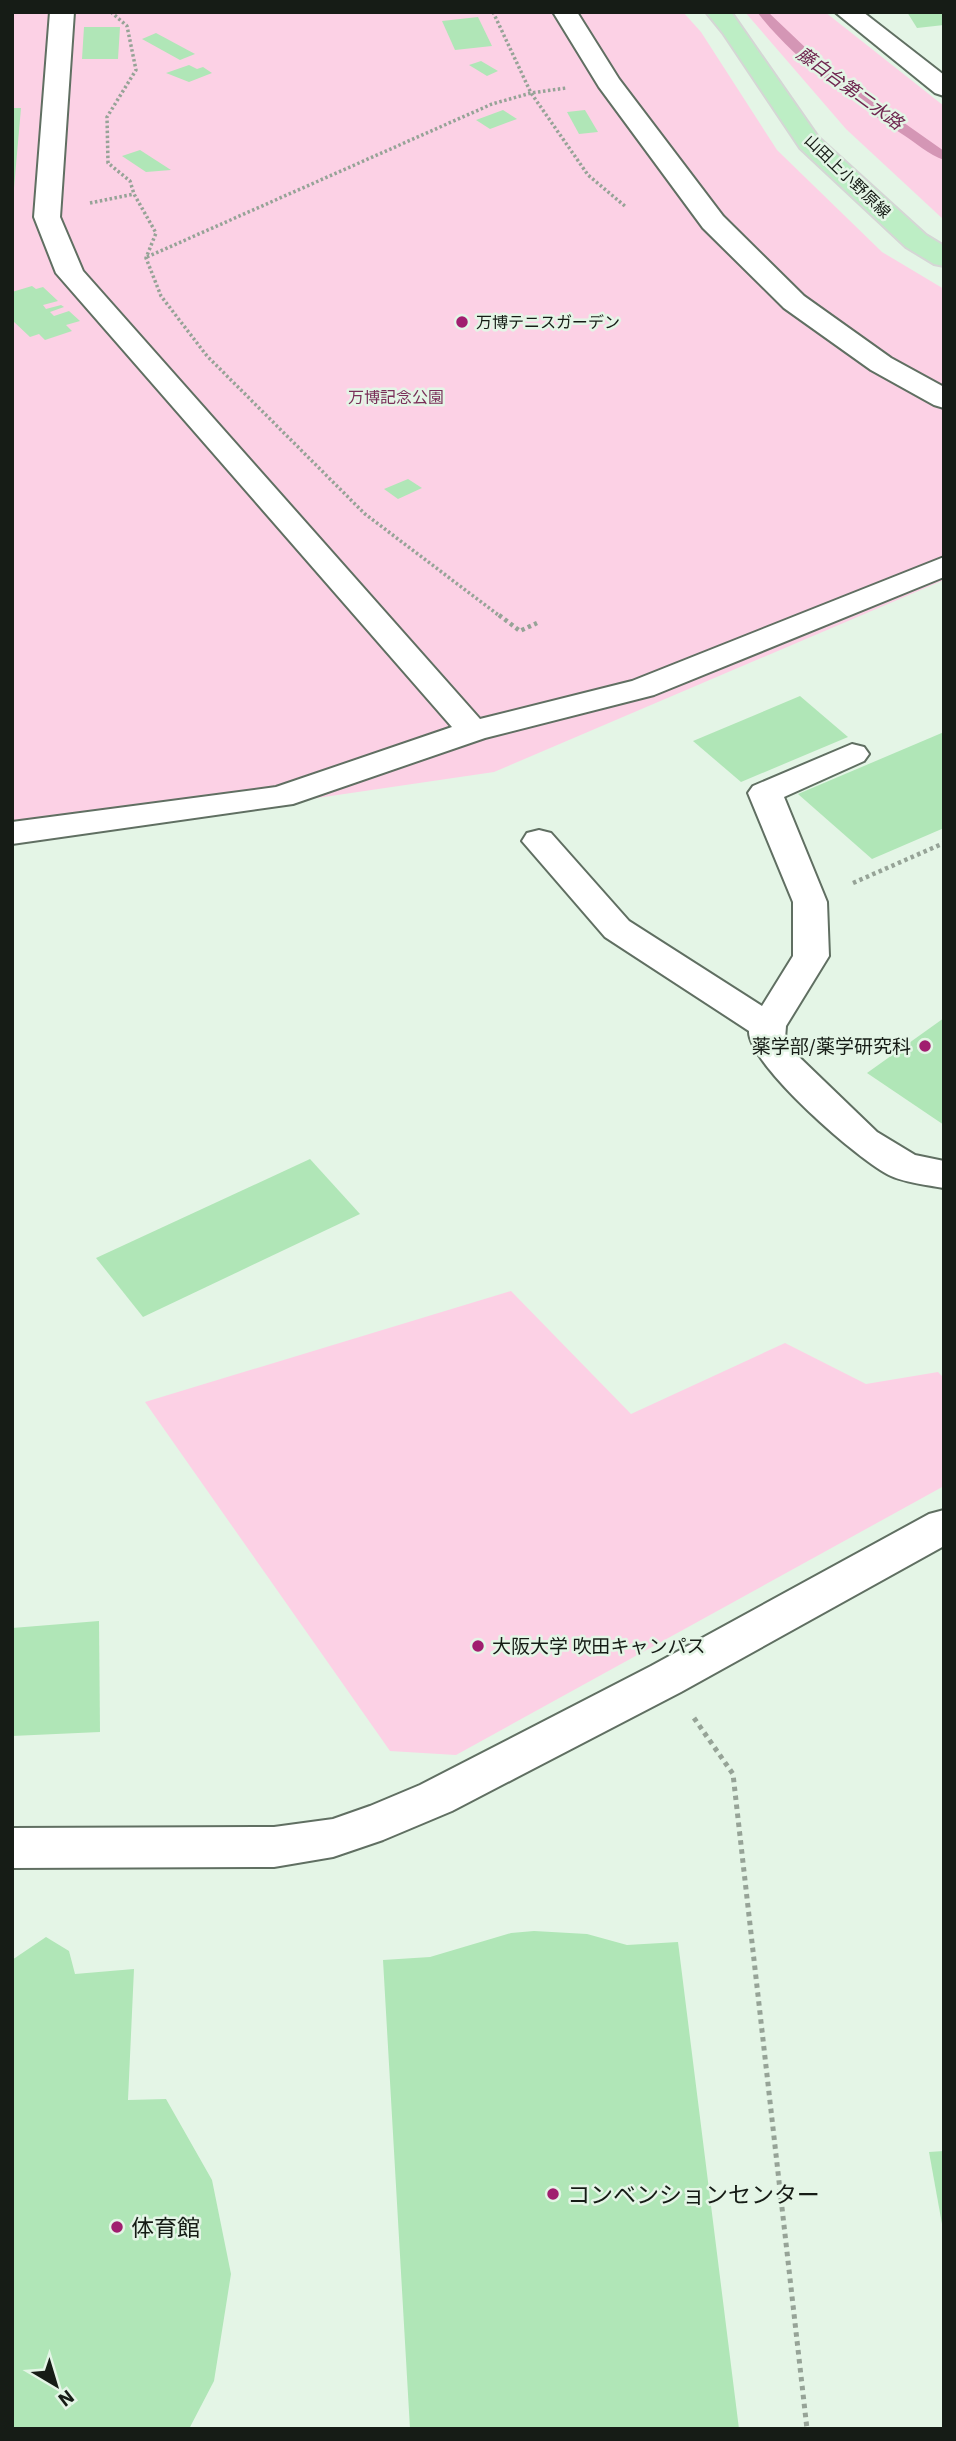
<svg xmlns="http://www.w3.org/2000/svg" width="956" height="2441" font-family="'IBM Plex Sans','Noto Sans JP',sans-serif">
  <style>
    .green { fill: #fcd1e5 }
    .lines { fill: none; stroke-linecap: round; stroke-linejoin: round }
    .stream { fill: #d496b5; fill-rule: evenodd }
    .building { fill: #b0e6b7 }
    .minor-casing { stroke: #606f62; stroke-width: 4 }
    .major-casing { stroke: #d5d6d5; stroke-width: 4 }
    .path-far2 { stroke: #96a397; stroke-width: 3.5; stroke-dasharray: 2.5 2.5; stroke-linecap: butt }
    .path-far1 { stroke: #96a397; stroke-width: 4.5; stroke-dasharray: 3.5 3.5; stroke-linecap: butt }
    .path { stroke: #96a397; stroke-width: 5; stroke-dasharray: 4.5 4.5; stroke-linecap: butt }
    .minor { fill: #fff; fill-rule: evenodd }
    .major { fill: #bdeec5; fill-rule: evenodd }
    .poi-dot { fill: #a01e6f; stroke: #e4f5e6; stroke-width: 2.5 }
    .labels { text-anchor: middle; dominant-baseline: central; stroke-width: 5; stroke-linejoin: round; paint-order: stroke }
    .far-street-label { font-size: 16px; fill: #161c16; stroke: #e4f5e6 }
    .far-poi-label { font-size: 16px; fill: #161c16; stroke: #e4f5e6; text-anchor: start }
    .far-park-label { font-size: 16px; fill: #792f58; stroke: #e4f5e6 }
    .far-water-label { font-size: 18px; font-style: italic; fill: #6f2650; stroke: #e4f5e6 }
    .poi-label { font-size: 19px; fill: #161c16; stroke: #e4f5e6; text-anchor: end }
    .near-poi-label { font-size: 23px; fill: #161c16; stroke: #e4f5e6; text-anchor: start }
  </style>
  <rect width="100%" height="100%" fill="#e4f5e6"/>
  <g class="green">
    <polygon points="12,12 683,12 701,32 777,150 882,252 944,289 944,580 494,772 12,843"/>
    <polygon points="745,12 825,12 944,106 944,220 846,129"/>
    <polygon points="511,1291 631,1414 785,1343 866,1384 938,1372 944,1378 944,1486 456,1755 390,1751 145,1402"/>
  </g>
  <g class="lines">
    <path class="stream" d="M757,12H768L829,70L944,151V160C929,155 915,142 902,134C850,99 796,62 757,12Z"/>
  </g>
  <g class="building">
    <polygon points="907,12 944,12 944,25 917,28"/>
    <polygon points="478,17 492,46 455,50 442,21"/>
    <polygon points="84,27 120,27 118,59 82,59"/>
    <polygon points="156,33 195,54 180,60 142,39"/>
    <polygon points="481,61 498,71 487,76 469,65"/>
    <polygon points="189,65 197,69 203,67 212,73 189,82 166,73"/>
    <polygon points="12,108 21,108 14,188 12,188"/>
    <polygon points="503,110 517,119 490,129 476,120"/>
    <polygon points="585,110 598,132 579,134 567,112"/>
    <polygon points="140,150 171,170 146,172 122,156"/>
    <polygon points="32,286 36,289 43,287 58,301 43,305 46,309 61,305 64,307 50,312 54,316 69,311 80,321 66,325 72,331 45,340 39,334 30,337 12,320 12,292"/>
    <polygon points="408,479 422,488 398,499 384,489"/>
    <polygon points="800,696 848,737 741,782 693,741"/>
    <polygon points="944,732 944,828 872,859 798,794"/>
    <polygon points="944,1018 944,1125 867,1073"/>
    <polygon points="310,1159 360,1214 143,1317 96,1258"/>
    <polygon points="99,1621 100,1732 12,1736 12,1628"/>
    <polygon points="534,1931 587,1934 627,1945 678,1942 739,2429 410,2429 383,1960 430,1957 511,1933"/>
    <polygon points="46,1937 69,1951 75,1974 134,1969 128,2100 166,2099 212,2180 231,2274 214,2381 189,2429 12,2429 12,1960"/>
    <polygon points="944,2151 944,2224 942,2224 929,2152"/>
  </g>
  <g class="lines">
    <g class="minor-casing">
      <g id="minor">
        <polygon points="50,12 74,12 60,217 83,271 480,719 632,681 944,557 944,577 654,695 485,738 293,804 12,844 12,822 276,787 452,727 56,273 34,217"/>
        <polygon points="553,12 577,12 619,79 723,216 804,296 891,358 944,387 944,408 934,405 871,370 784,308 703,228 599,87"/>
        <polygon points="835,12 863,12 944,75 944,96 935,93"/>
        <path d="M852,744L864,747L869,754L864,761L784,797L827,902L829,956L786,1026L785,1039L796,1054L877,1132L915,1155L944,1161V1188C927,1185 907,1183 891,1176C860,1162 747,1063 749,1031L605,937L522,841L527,833L539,830L551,833L629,921L762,1006L793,956V902L748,793L753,786Z"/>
        <polygon points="944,1510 944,1546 681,1692 452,1811 383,1840 333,1857 274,1867 12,1868 12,1828 274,1827 333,1819 370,1806 420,1785 651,1666 929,1514"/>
      </g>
    </g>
    <g class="major-casing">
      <polygon id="major" points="706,12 731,12 818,137 926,235 944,246 944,266 934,264 906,247 800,148 723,33"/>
    </g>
    <g class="path-far2">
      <polyline points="111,12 127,26 136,70 107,117 108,163 130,181 134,194 156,233 146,258 161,296 207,356 365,514 501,617"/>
      <polyline points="493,12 531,93 588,175 626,207"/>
      <polyline points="90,203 134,194"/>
      <polyline points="147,257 492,104 531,93 566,88"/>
    </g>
    <g class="path-far1">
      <polyline points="499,615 520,631 537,623"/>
      <polyline points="853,883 944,843"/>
    </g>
    <polyline class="path" points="694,1718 733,1774 807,2429"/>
    <use href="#minor" class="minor"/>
    <use href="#major" class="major"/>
  </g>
  <g class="poi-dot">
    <circle cx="462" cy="322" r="7"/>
    <circle cx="925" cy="1046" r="7"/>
    <circle cx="478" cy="1646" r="7"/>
    <circle cx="553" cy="2194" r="7"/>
    <circle cx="117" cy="2227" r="7"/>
  </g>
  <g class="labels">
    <g class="far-street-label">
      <text transform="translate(848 176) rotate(44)">山田上小野原線</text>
    </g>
    <g class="far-poi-label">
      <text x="476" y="322">万博テニスガーデン</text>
    </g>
    <g class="far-park-label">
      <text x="396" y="397">万博記念公園</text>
    </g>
    <g class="far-water-label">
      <text transform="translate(850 88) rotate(36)">藤白台第二水路</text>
    </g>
    <g class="poi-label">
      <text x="911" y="1046">薬学部/薬学研究科</text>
      <text x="492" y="1646" text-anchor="start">大阪大学 吹田キャンパス</text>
    </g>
    <g class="near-poi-label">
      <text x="567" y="2194">コンベンションセンター</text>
      <text x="131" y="2227">体育館</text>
    </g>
  </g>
  <rect width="956" height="2441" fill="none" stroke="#161c16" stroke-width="28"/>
  <g transform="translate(56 2385) rotate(142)" stroke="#e4f5e6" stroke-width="5" paint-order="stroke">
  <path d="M0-5L12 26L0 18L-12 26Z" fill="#161c16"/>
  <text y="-10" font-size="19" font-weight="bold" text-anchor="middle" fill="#161c16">N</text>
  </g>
</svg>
